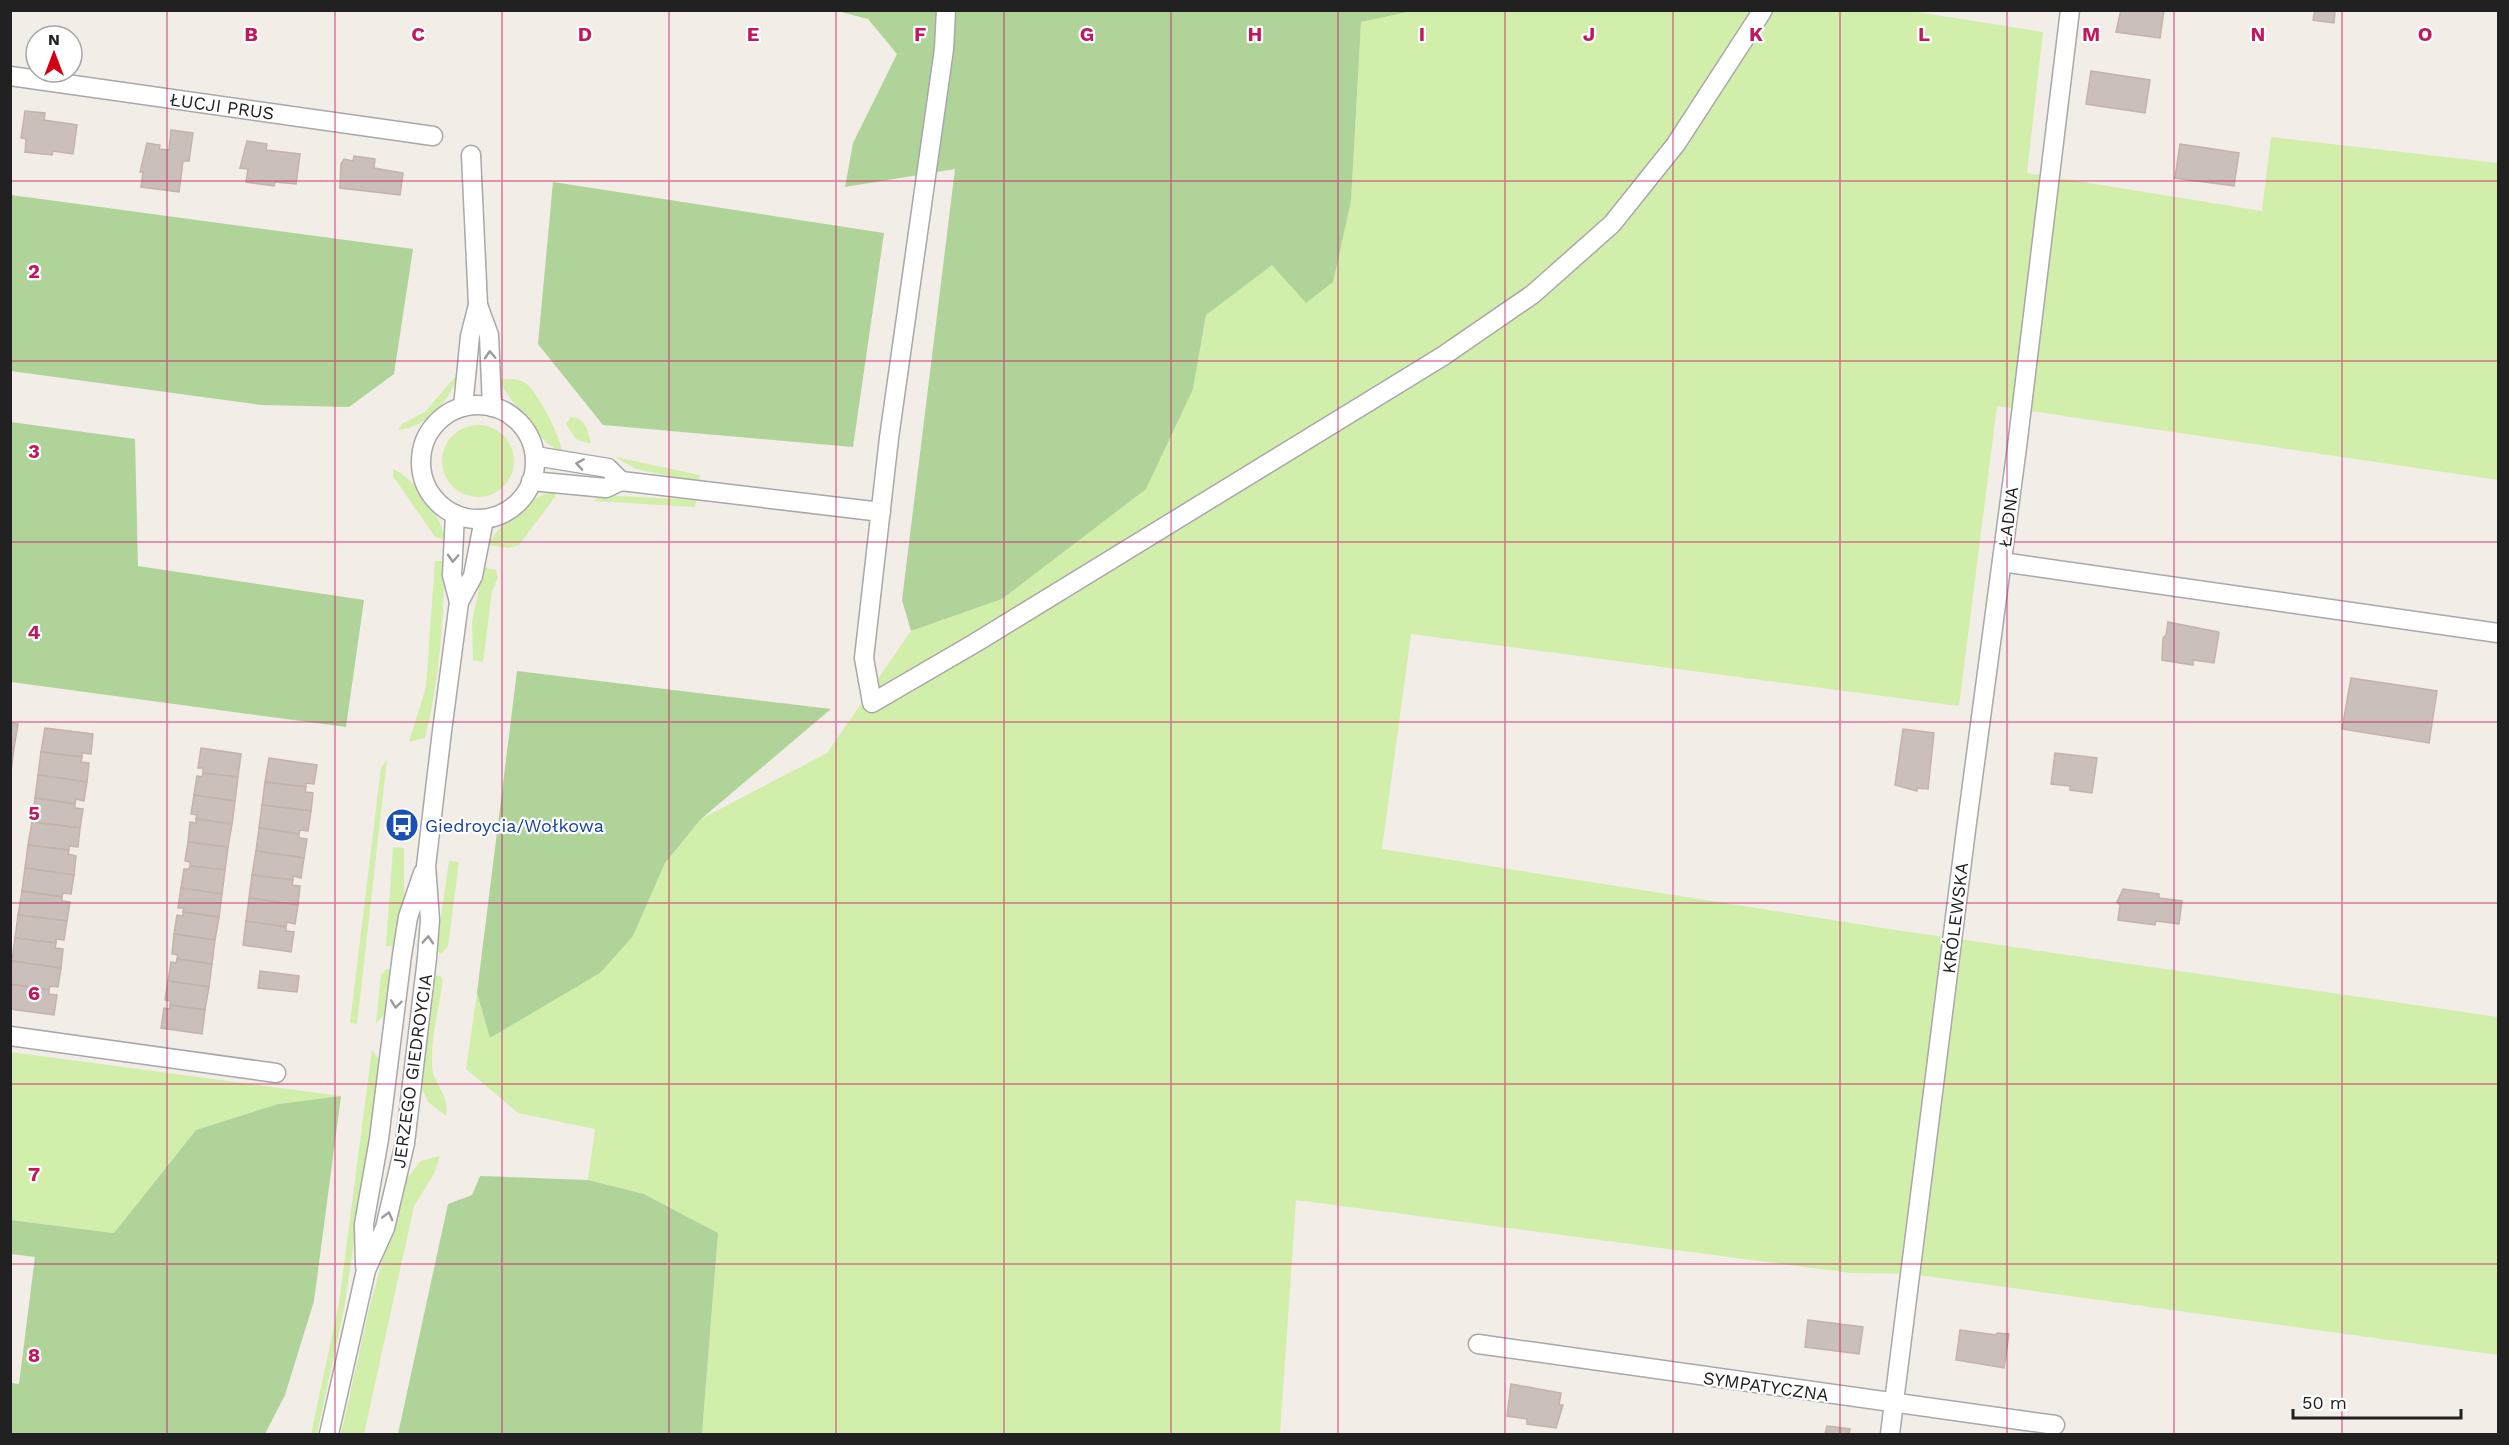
<svg xmlns="http://www.w3.org/2000/svg" width="2509" height="1445" font-family="'Work Sans',sans-serif">
  <style>
    .grass { fill: #d2eeab }
    .forest { fill: #b0d399 }
    .building { fill: #cabfba; stroke: #c5b2a8; stroke-width: 1.5 }
    .lines { fill: none; stroke-linecap: round; stroke-linejoin: round }
    .minor-casing { stroke: #a8a8a8; stroke-width: 21 }
    .minor { stroke: #fff; stroke-width: 18 }
    .oneway { stroke: #9b9b9b }
    .grid { fill: none; stroke: #c2185b; stroke-width: 1.5; stroke-opacity: 0.55 }
    .labels { text-anchor: middle; dominant-baseline: central; stroke-width: 4.5; stroke-linejoin: round; paint-order: stroke }
    .street-label { font-size: 18px; fill: #212121; stroke: #fff }
    .transit-label { font-size: 18px; fill: #164399; stroke: #fff; text-anchor: start }
    .grid-label { font-size: 20px; text-anchor: middle; font-weight: bold; fill: #c2185b; stroke: #fff; stroke-width: 4.5; stroke-linejoin: round; paint-order: stroke }
  </style>
  <rect width="100%" height="100%" fill="#f2ede7"/>
  <g class="grass">
    <polygon points="1412,10 1911,11 2043,32 2027,173 2262,211 2271,137 2498,163 2498,480 1997,406 1959,706 1411,634 1382,849 1896,930 2498,1017 2498,1355 1911,1274 1851,1273 1296,1200 1280,1434 702,1434 718,1233 644,1194 588,1180 595,1129 518,1113 466,1069 477,993 490,1037 633,936 665,863 701,819 827,753 911,631 1002,599 1193,389 1206,315 1351,201 1361,22"/>
    <path d="M454,378H457C447,403 427,427 398,430L402,424L426,411Z"/>
    <path d="M500,379C508,379 517,378 524,382C536,388 562,439 562,452C545,445 541,436 531,423C519,407 506,398 500,379Z"/>
    <path d="M571,417C586,418 588,431 591,444L576,439L566,424Z"/>
    <circle cx="478" cy="461" r="36"/>
    <polygon points="615,457 700,475 698,482 636,469"/>
    <path d="M393,469C416,479 440,516 446,540L435,537L393,476Z"/>
    <path d="M556,491L555,497L519,545L509,548L488,545C500,523 531,495 556,491Z"/>
    <polygon points="601,495 696,500 695,507 593,501"/>
    <path d="M435,561H445C443,622 440,679 425,738L409,742L426,687Z"/>
    <polygon points="483,567 496,570 498,577 492,591 483,662 473,660 472,623"/>
    <polygon points="387,760 357,1024 350,1023 381,768"/>
    <polygon points="393,847 404,848 404,896 395,947 386,946"/>
    <polygon points="449,861 459,862 448,946 442,953 436,952"/>
    <polygon points="386,969 393,969 387,1012 376,1023 381,975"/>
    <path d="M432,974L440,976L443,980C439,1007 431,1037 432,1064C432,1085 450,1092 446,1116L428,1102L420,1084Z"/>
    <polygon points="372,1050 381,1063 344,1309 317,1434 311,1434 339,1303"/>
    <polygon points="11,1052 341,1096 278,1104 196,1130 114,1233 11,1220"/>
    <polygon points="440,1156 434,1174 414,1206 364,1434 341,1434 369,1309 404,1182 421,1161"/>
  </g>
  <g class="forest">
    <polygon points="837,11 1412,11 1361,22 1351,201 1333,282 1306,303 1272,265 1206,315 1193,389 1146,489 1002,599 911,631 902,600 955,169 845,187 853,143 897,54 868,19"/>
    <polygon points="553,182 884,233 853,447 603,425 538,344"/>
    <polygon points="11,195 413,249 394,374 349,407 261,405 11,371"/>
    <polygon points="11,422 135,439 138,566 364,600 346,727 11,682"/>
    <polygon points="517,671 831,709 701,819 665,863 633,936 600,973 490,1038 477,993"/>
    <polygon points="341,1096 314,1301 285,1395 265,1434 11,1434 11,1383 19,1384 35,1257 11,1254 11,1220 114,1233 196,1130 278,1104"/>
    <polygon points="480,1176 588,1180 644,1194 718,1233 702,1434 398,1434 448,1204 472,1195"/>
  </g>
  <g class="building">
    <polygon points="2121,10 2164,10 2160,38 2116,32"/>
    <polygon points="2315,10 2335,10 2334,23 2313,20"/>
    <polygon points="2091,71 2150,80 2145,113 2086,104"/>
    <polygon points="25,111 45,113 44,120 77,125 73,154 53,151 52,155 25,152 26,139 21,138"/>
    <polygon points="171,130 193,133 189,161 183,161 179,192 141,187 143,172 140,172 147,143 160,145 159,149 169,150"/>
    <polygon points="247,141 267,144 266,150 300,154 296,184 275,182 274,186 246,182 248,169 240,168"/>
    <polygon points="2180,144 2239,153 2234,186 2175,178"/>
    <polygon points="354,156 375,159 374,168 403,173 400,195 340,188 341,164 344,159 353,161"/>
    <polygon points="2168,622 2219,632 2214,663 2193,660 2193,665 2162,660 2163,638 2166,635"/>
    <polygon points="2351,678 2437,691 2429,743 2342,729"/>
    <polygon points="10,723 18,724 14,748 10,747"/>
    <polygon points="45,728 93,734 91,754 82,753 82,757 41,752"/>
    <polygon points="1903,729 1934,733 1928,789 1917,788 1917,791 1895,785"/>
    <polygon points="10,747 14,748 11,771 10,771"/>
    <polygon points="201,748 241,754 238,777 203,773 203,768 198,768"/>
    <polygon points="41,752 82,757 81,762 89,763 87,782 38,775"/>
    <polygon points="2055,753 2097,758 2092,793 2070,790 2070,786 2051,784"/>
    <polygon points="269,758 317,765 314,784 306,783 306,787 265,782"/>
    <polygon points="203,773 238,777 235,801 194,795 197,776 202,777"/>
    <polygon points="38,775 87,782 84,801 76,799 75,804 35,798"/>
    <polygon points="265,782 306,787 305,792 313,793 311,811 262,805"/>
    <polygon points="194,795 235,801 232,824 196,819 197,815 191,814"/>
    <polygon points="35,798 75,804 75,808 83,809 80,828 32,822"/>
    <polygon points="262,805 311,811 308,831 300,830 299,834 259,828"/>
    <polygon points="196,819 232,824 228,847 188,842 190,822 196,823"/>
    <polygon points="32,822 80,828 78,847 69,846 69,850 28,845"/>
    <polygon points="259,828 299,834 299,838 307,839 304,858 256,851"/>
    <polygon points="188,842 228,847 225,870 190,866 190,862 185,861"/>
    <polygon points="28,845 69,850 68,854 76,856 74,875 25,868"/>
    <polygon points="256,851 304,858 301,878 293,876 293,880 252,875"/>
    <polygon points="190,866 225,870 222,894 181,888 184,869 189,869"/>
    <polygon points="25,868 74,875 71,894 63,893 62,897 22,891"/>
    <polygon points="252,875 293,880 292,885 300,886 298,905 249,898"/>
    <polygon points="181,888 222,894 219,917 183,912 184,908 178,908"/>
    <polygon points="2123,889 2159,894 2159,898 2182,901 2179,924 2156,921 2155,925 2118,920 2120,905 2117,902"/>
    <polygon points="22,891 62,897 62,901 70,902 67,921 18,915"/>
    <polygon points="249,898 298,905 295,924 287,922 286,927 246,921"/>
    <polygon points="183,912 219,917 215,940 174,934 177,915 183,916"/>
    <polygon points="18,915 67,921 64,940 56,939 56,943 15,938"/>
    <polygon points="246,921 286,927 286,931 294,932 291,952 243,945"/>
    <polygon points="174,934 215,940 212,964 177,959 178,955 172,954"/>
    <polygon points="15,938 56,943 55,948 63,949 61,968 12,961"/>
    <polygon points="177,959 212,964 209,987 168,981 171,962 176,963"/>
    <polygon points="12,961 61,968 58,987 50,986 49,990 10,984"/>
    <polygon points="260,971 299,976 297,992 258,988"/>
    <polygon points="168,981 209,987 205,1010 170,1005 171,1001 165,1000"/>
    <polygon points="10,984 49,990 49,994 57,995 54,1015 10,1009"/>
    <polygon points="170,1005 205,1010 202,1034 161,1028 164,1008 170,1009"/>
    <polygon points="1808,1320 1863,1327 1859,1354 1805,1347"/>
    <polygon points="1960,1330 1996,1335 1997,1333 2009,1334 2004,1368 1956,1360"/>
    <polygon points="1511,1384 1561,1393 1559,1405 1563,1405 1556,1428 1527,1424 1527,1419 1507,1416"/>
    <polygon points="1827,1426 1850,1429 1849,1434 1825,1434"/>
  </g>
  <g class="lines">
    <g class="minor-casing">
      <g id="minor">
        <polyline points="946,10 944,49 889,438 864,658 872,703 975,643 1443,356 1533,294 1612,224 1676,144 1763,10"/>
        <polyline points="10,76 433,136"/>
        <polyline points="478,305 489,335 492,407"/>
        <circle cx="478" cy="462" r="57"/>
        <polyline points="463,407 470,336 478,305 471,155"/>
        <polyline points="535,456 608,468 621,481"/>
        <polyline points="531,481 606,488 621,481 881,512"/>
        <polyline points="455,514 452,575 459,602"/>
        <polyline points="2002,562 2498,633"/>
        <polyline points="10,1036 276,1073"/>
        <polyline points="365,1266 364,1224 379,1139 402,955 408,917 423,873"/>
        <polyline points="1478,1344 2055,1425"/>
        <polyline points="329,1434 366,1270 385,1228 405,1143 427,958 430,920 426,866 442,731 459,602 473,576 484,519"/>
        <polyline points="1890,1434 1966,830 2017,447 2070,10"/>
      </g>
    </g>
    <use href="#minor" class="minor"/>
  </g>
  <defs><path id="oneway-chevron" d="M-2-3.5L2.5 0L-2 3.5" fill="none" stroke-width="1.6" stroke-linecap="round" stroke-linejoin="round" transform="scale(1.5)"/></defs>
  <g class="oneway">
    <use href="#oneway-chevron" transform="translate(490 355) rotate(-93)"/>
    <use href="#oneway-chevron" transform="translate(580 464) rotate(-171)"/>
    <use href="#oneway-chevron" transform="translate(453 558) rotate(93)"/>
    <use href="#oneway-chevron" transform="translate(428 940) rotate(-86)"/>
    <use href="#oneway-chevron" transform="translate(396 1004) rotate(97)"/>
    <use href="#oneway-chevron" transform="translate(388 1216) rotate(-75)"/>
  </g>
  <path class="grid" d="M167,10V1434M335,10V1434M502,10V1434M669,10V1434M836,10V1434M1004,10V1434M1171,10V1434M1338,10V1434M1505,10V1434M1673,10V1434M1840,10V1434M2007,10V1434M2174,10V1434M2342,10V1434M10,181H2498M10,361H2498M10,542H2498M10,722H2498M10,903H2498M10,1084H2498M10,1264H2498"/>
  <defs>
    <g id="bus-disc" transform="scale(1.725)"><circle r="9.5" fill="#1a4fb4" stroke="#fff"/><path d="M-5-6H5V4H4V6H2V4H-2V6H-4V4H-5ZM-3.5-4V0h7V-4ZM-3.5 1.2v1.5H-2V1.2ZM2 1.2v1.5H3.5V1.2Z" fill="#fff"/></g>
  </defs>
  <g fill-rule="evenodd">
    <use href="#bus-disc" x="402" y="825"/>
  </g>
  <g class="labels">
    <g class="street-label">
      <text transform="translate(222 106) rotate(8)">ŁUCJI PRUS</text>
      <text transform="translate(2008 517) rotate(-83)">ŁADNA</text>
      <text transform="translate(1955 918) rotate(-83)">KRÓLEWSKA</text>
      <text transform="translate(412 1071) rotate(-82)">JERZEGO GIEDROYCIA</text>
      <text transform="translate(1766 1386) rotate(8)">SYMPATYCZNA</text>
    </g>
    <g class="transit-label">
      <text x="425" y="825">Giedroycia/Wołkowa</text>
    </g>
  </g>
  <g class="grid-label">
    <text x="251" y="41">B</text>
    <text x="418" y="41">C</text>
    <text x="585" y="41">D</text>
    <text x="753" y="41">E</text>
    <text x="920" y="41">F</text>
    <text x="1087" y="41">G</text>
    <text x="1255" y="41">H</text>
    <text x="1422" y="41">I</text>
    <text x="1589" y="41">J</text>
    <text x="1756" y="41">K</text>
    <text x="1924" y="41">L</text>
    <text x="2091" y="41">M</text>
    <text x="2258" y="41">N</text>
    <text x="2425" y="41">O</text>
    <text x="34" y="278">2</text>
    <text x="34" y="458">3</text>
    <text x="34" y="639">4</text>
    <text x="34" y="820">5</text>
    <text x="34" y="1000">6</text>
    <text x="34" y="1181">7</text>
    <text x="34" y="1362">8</text>
  </g>
  <rect width="2509" height="1445" fill="none" stroke="#212121" stroke-width="24"/>
  <g transform="translate(54 54)"><circle r="28" fill="#ffffff" stroke="#a6a6a6" stroke-width="1.5"/>
  <path d="M0-4.5L10 22L0 15L-10 22Z" fill="#d20014"/>
  <text y="-9" font-size="16" font-weight="bold" text-anchor="middle" fill="#212121">N</text>
  </g>
  <path d="M2293 1409v9h168v-9" fill="none" stroke="#212121" stroke-width="3"/>
  <text x="2302" y="1409" font-size="18" fill="#212121" stroke="#ffffff" stroke-width="4.5" paint-order="stroke">50 m</text>
</svg>
